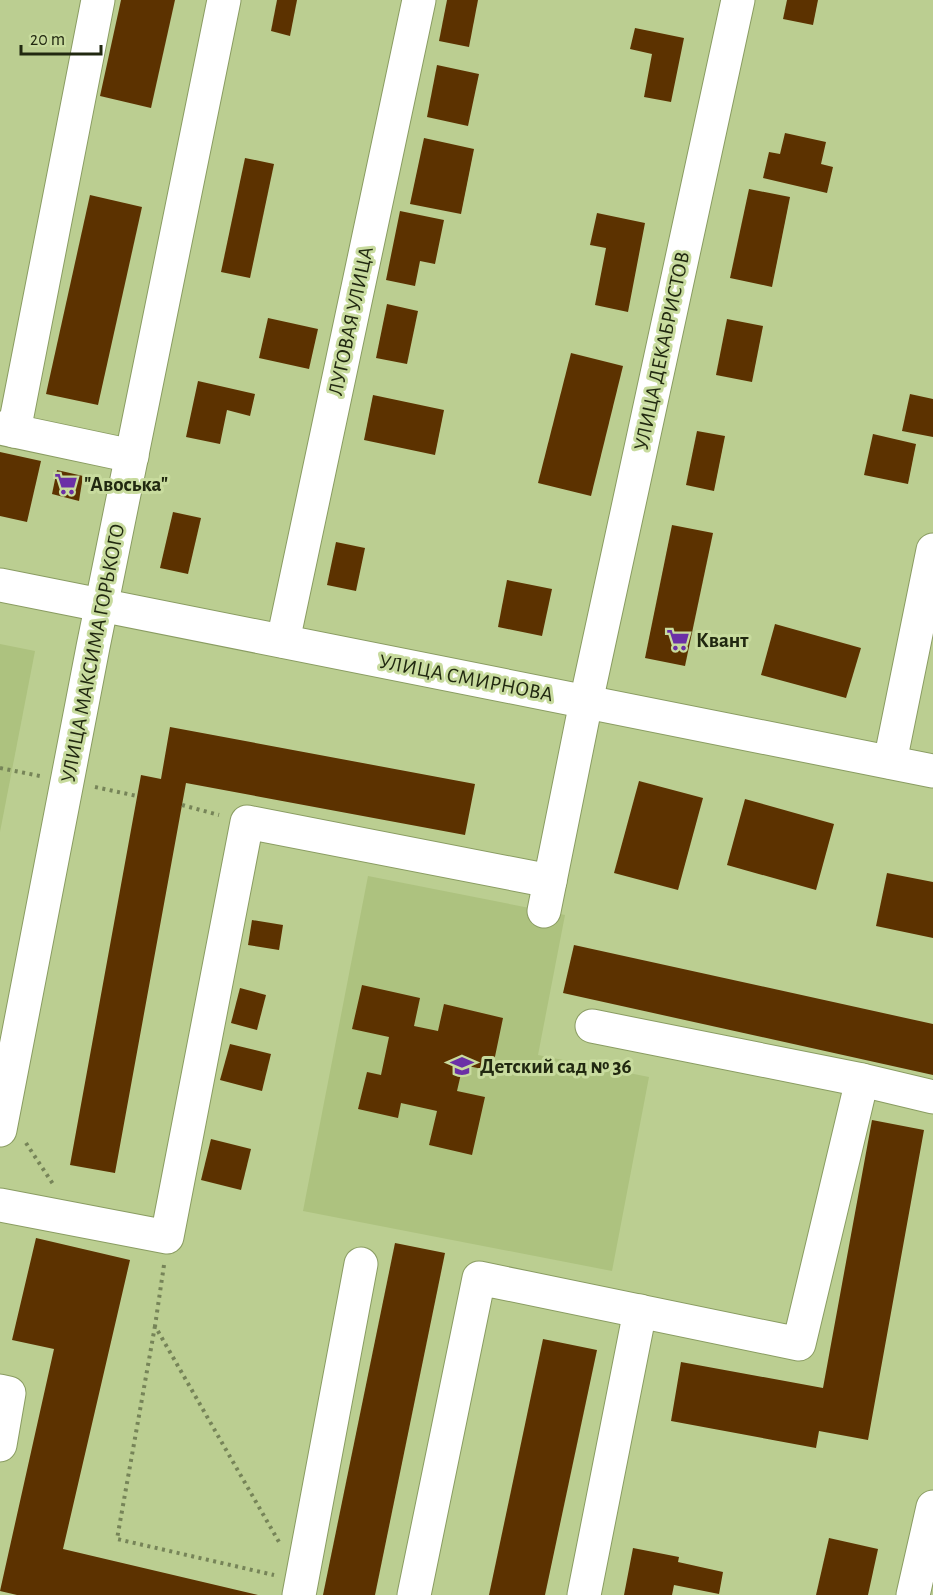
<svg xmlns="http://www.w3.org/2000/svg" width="933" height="1595" font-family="'Alegreya Sans',sans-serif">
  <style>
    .built { fill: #adc27f }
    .building { fill: #5c3200 }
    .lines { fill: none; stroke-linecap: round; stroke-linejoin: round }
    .minor-casing { stroke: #8a9c62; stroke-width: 35 }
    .path { stroke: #768458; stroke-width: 4; stroke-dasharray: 3 4.5; stroke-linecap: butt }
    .minor { stroke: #fff; stroke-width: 33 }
    .labels { text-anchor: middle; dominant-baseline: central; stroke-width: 6; stroke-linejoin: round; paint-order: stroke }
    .street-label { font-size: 21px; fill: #212810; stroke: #c8db9e }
    .poi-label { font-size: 21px; font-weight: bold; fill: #212810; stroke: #c8db9e; text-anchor: start }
  </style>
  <rect width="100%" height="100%" fill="#bbce91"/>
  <g class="built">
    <polygon points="0,644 35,651 0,832"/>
    <polygon points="368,876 565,915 538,1055 649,1077 612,1271 303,1211"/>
  </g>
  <g class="building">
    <polygon points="121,0 175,0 151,108 100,96"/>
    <polygon points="277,0 297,0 290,36 271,31"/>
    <polygon points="447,0 478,0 469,47 439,41"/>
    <polygon points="787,0 818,0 813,25 783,19"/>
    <polygon points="635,28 684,38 671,102 644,97 652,54 630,49"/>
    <polygon points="437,65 479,74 468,126 427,117"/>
    <polygon points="785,133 826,142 821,164 833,167 827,193 763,178 769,152 780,154"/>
    <polygon points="424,138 474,149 461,214 410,204"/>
    <polygon points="245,158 274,164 250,278 221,272"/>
    <polygon points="749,189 790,197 772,287 730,278"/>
    <polygon points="90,195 142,207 98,405 46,394"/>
    <polygon points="400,211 444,220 435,264 420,261 415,286 386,280"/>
    <polygon points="597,213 645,223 628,312 595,305 606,248 590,245"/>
    <polygon points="387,304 418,311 407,364 376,358"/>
    <polygon points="268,318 318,329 309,369 259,358"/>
    <polygon points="727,319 763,326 752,382 716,375"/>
    <polygon points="571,353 623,366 591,496 538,483"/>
    <polygon points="198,381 255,394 250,416 227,410 220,444 186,437"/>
    <polygon points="910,394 933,399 933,437 902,431"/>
    <polygon points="373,395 444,410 435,455 364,440"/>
    <polygon points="697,431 725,436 714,491 686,485"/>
    <polygon points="873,434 916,444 908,484 864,475"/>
    <polygon points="0,452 41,461 27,522 0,516"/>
    <polygon points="57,470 83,476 79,501 52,494"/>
    <polygon points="173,512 201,518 188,574 160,568"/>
    <polygon points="672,525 713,533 685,666 645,658"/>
    <polygon points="336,542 365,548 356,591 327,585"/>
    <polygon points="507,580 552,589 542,636 498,627"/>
    <polygon points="775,624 861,648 846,698 761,675"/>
    <polygon points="170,727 475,784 465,835 186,783 115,1173 70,1165 141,775 161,779"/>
    <polygon points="639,781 703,798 678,890 614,873"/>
    <polygon points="745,799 834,824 816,890 727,865"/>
    <polygon points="887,873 933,882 933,938 876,926"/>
    <polygon points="252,920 283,925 279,950 248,945"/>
    <polygon points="574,945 933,1024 933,1075 563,993"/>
    <polygon points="362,985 420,998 414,1026 438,1031 444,1004 503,1018 492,1071 463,1065 457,1091 485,1097 472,1155 429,1145 437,1111 401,1103 398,1118 358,1109 367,1072 381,1075 389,1037 352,1029"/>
    <polygon points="240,988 266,995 257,1030 231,1023"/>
    <polygon points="230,1044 271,1054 262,1091 220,1080"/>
    <polygon points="872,1120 924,1130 868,1440 819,1431 816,1448 671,1421 681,1362 823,1388"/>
    <polygon points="211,1139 251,1149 241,1190 201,1180"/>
    <polygon points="36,1238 130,1260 63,1549 258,1595 17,1595 0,1591 54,1349 12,1340"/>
    <polygon points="395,1243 445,1253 375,1595 323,1595"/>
    <polygon points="543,1339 597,1350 545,1595 489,1595"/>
    <polygon points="829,1538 878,1549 868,1595 816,1595"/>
    <polygon points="633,1548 679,1557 678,1562 723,1572 719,1594 674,1585 672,1595 624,1595"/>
  </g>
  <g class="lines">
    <g class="minor-casing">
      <g id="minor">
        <polyline points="0,428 132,456"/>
        <polyline points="14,431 98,0"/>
        <polyline points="0,585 933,771"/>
        <polyline points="283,641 419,0"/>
        <polyline points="890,762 933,550"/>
        <polyline points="544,911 586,702 738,0"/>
        <polyline points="592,1026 862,1080 933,1097"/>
        <polyline points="0,1130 93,647 224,0"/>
        <polyline points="0,1205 167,1237 247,822 550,881"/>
        <polyline points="0,1391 9,1393 0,1445"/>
        <polyline points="299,1595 361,1264"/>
        <polyline points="414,1595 479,1278 799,1344 862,1080"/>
        <polyline points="584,1595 640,1311"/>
        <polyline points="913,1595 933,1507"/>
      </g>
    </g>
    <g class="path">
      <polyline points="0,768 40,776"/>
      <polyline points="95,787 137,796"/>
      <polyline points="182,805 219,815"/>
      <polyline points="26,1143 53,1184"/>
      <polyline points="164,1265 155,1326 279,1542"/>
      <polyline points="155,1326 117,1539 274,1575"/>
    </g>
    <use href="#minor" class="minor"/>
  </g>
  <defs>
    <g id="supermarket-bare" transform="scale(1.8)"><path d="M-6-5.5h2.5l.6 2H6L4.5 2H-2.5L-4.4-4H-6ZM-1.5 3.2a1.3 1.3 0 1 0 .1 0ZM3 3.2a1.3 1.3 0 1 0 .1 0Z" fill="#6b30a6" stroke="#c8db9e" stroke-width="2.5" paint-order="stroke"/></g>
    <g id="school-bare" transform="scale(1.8)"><path d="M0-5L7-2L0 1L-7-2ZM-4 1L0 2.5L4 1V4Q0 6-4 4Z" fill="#6b30a6" stroke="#c8db9e" stroke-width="2.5" paint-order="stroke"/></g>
  </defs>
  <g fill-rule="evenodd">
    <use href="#supermarket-bare" x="66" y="484"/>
    <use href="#supermarket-bare" x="678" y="640"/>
    <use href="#school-bare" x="462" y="1066"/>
  </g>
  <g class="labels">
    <g class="street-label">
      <text transform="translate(351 321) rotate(-78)">ЛУГОВАЯ УЛИЦА</text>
      <text transform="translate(662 351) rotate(-78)">УЛИЦА ДЕКАБРИСТОВ</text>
      <text transform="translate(93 653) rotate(-79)">УЛИЦА МАКСИМА ГОРЬКОГО</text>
      <text transform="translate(466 678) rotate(11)">УЛИЦА СМИРНОВА</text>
    </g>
    <g class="poi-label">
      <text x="84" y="484">"Авоська"</text>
      <text x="696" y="640">Квант</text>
      <text x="480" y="1066">Детский сад № 36</text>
    </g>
  </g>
  <path d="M21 45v9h80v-9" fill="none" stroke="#212810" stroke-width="3"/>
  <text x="30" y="45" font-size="18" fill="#212810" stroke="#c8db9e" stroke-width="4.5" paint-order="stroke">20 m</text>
</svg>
